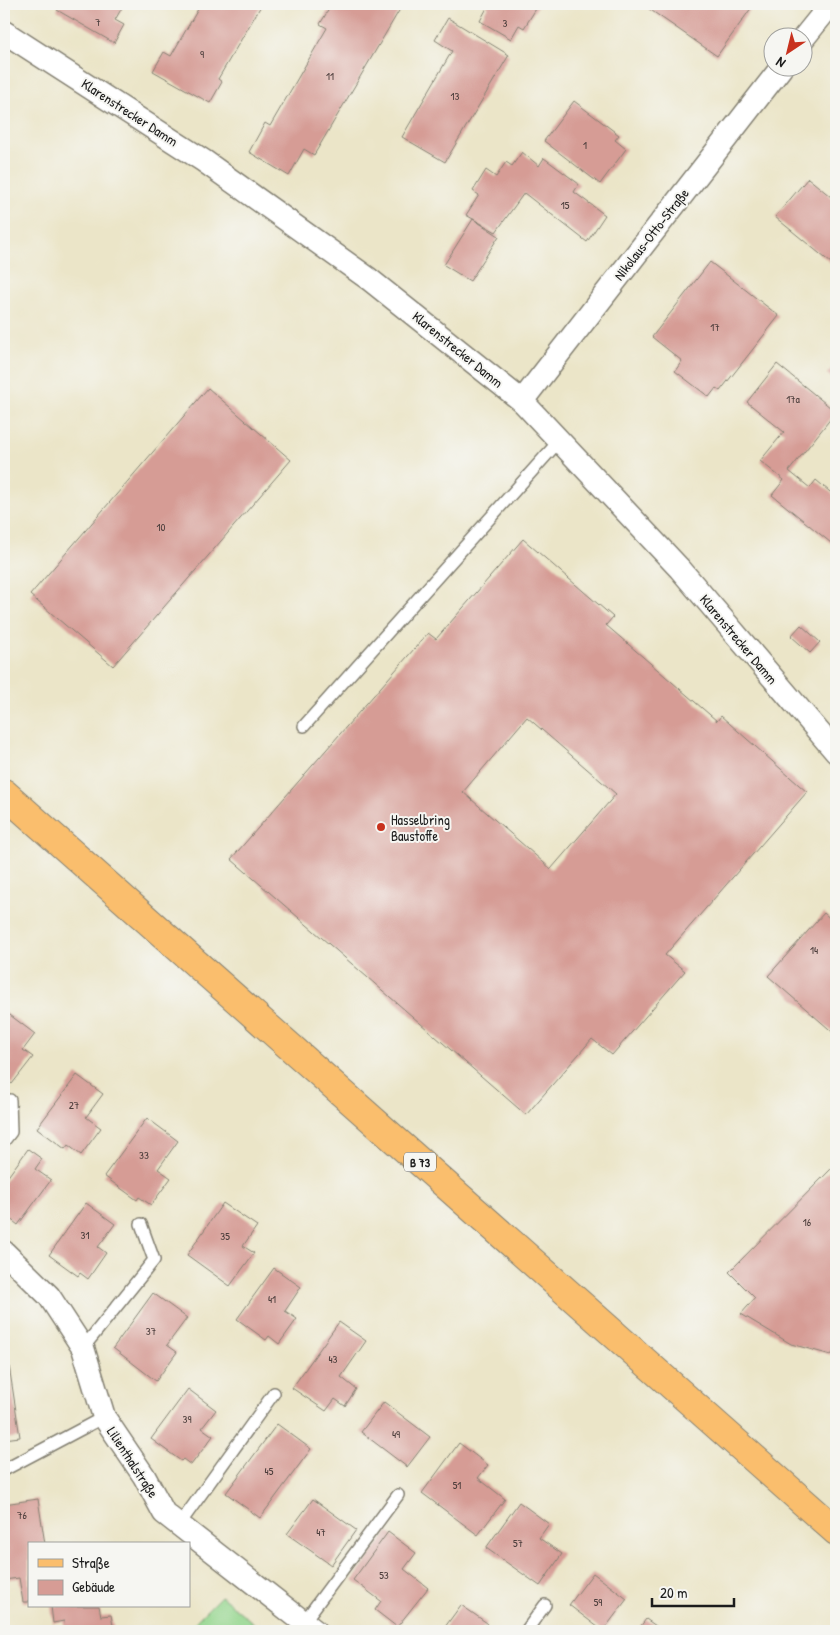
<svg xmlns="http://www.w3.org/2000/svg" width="840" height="1635" font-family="'Patrick Hand',sans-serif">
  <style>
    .green { fill: #94d68e; stroke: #587955 }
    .building { fill: #d69c95; fill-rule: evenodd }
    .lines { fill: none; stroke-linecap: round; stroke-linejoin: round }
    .lane-casing { stroke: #848072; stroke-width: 14 }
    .street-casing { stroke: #848072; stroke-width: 25 }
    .primary-casing { stroke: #848072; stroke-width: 30 }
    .lane { stroke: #fff; stroke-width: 11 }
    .street { stroke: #fff; stroke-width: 22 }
    .primary { stroke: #fabe6d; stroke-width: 28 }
    .poi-dot { fill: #c8321e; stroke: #f6f6f2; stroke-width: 2 }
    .labels { text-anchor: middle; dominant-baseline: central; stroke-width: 4; stroke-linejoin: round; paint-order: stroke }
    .number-label { font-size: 11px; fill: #4a3c3a }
    .shield { fill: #f6f6f2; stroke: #5d5d5c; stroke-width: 1 }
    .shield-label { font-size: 12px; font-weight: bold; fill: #1c1c1c }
    .street-label { font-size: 14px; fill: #1c1c1c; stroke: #f6f6f2 }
    .poi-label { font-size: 14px; fill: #1c1c1c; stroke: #f6f6f2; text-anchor: start }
  </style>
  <rect width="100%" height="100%" fill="#f6f6f2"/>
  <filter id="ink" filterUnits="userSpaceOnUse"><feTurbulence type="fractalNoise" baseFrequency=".02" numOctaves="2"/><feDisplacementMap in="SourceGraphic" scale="10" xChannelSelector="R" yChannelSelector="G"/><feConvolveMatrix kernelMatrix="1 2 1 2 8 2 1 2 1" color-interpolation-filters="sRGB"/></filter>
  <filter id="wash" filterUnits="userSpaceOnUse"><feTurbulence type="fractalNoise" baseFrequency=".0096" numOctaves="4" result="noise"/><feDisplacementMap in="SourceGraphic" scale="20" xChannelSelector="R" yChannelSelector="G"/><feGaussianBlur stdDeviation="1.12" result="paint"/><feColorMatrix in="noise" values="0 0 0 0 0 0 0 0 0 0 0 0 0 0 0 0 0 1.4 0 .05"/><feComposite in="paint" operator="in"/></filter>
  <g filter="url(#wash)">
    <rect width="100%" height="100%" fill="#ebe5c8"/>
    <polygon class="green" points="221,1596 263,1631 186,1631"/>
    <g id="blocks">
      <g class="building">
        <polygon points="60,4 124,4 115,20 124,25 114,43 57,10"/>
        <polygon points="201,4 262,4 218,79 222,82 210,103 153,71 164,52 171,56"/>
        <polygon points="332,4 403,4 314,155 304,149 289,176 249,152 265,123 270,126 327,28 320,24"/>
        <polygon points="484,4 539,4 524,28 519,25 511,39 480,21 488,6"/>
        <polygon points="642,4 754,4 717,56"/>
        <polygon points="448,18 509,55 445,162 402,137 452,51 435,40"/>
        <polygon points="574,101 619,135 615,140 626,149 600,184 544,141"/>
        <polygon points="522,152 539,166 544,158 579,184 574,192 605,215 587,242 524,193 496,232 466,215 479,195 473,191 486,170 496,177 506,162 512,166"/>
        <polygon points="808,178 836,201 836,267 775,217"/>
        <polygon points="473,219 499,236 470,281 444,265"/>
        <polygon points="710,262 779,316 720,391 716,388 709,397 675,371 682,361 652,337"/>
        <polygon points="836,363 836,381 827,374"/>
        <polygon points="777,364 836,412 789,471 810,488 816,480 836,497 836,547 772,495 784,480 760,461 784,432 747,402"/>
        <polygon points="208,388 291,460 113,666 30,595"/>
        <path d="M523,539L613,617L606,625L717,721L721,716L807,792L665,955L685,971L612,1055L592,1039L526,1115L231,859L428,633L436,639ZM527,717L616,794L551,869L463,792Z"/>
        <polygon points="801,625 820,642 810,653 791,636"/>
        <polygon points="824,913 836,924 836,1035 768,976"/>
        <polygon points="6,1012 35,1034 23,1050 33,1057 12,1084 4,1078 4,1014"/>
        <polygon points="77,1075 103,1094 86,1117 101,1128 81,1155 68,1145 65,1149 37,1128"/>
        <polygon points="147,1118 178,1141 158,1169 171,1178 151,1205 139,1197 137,1200 104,1176"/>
        <polygon points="28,1149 42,1159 35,1169 51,1180 18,1225 4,1214 4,1182"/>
        <polygon points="832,1168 836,1172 836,1349 831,1355 791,1344 741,1314 755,1298 729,1272"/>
        <polygon points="86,1203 115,1224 98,1247 106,1253 88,1279 80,1273 78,1276 49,1255"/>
        <polygon points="223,1203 257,1226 243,1246 254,1253 230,1286 187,1255"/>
        <polygon points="274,1268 301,1287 285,1311 297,1319 279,1344 269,1336 266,1340 237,1319"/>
        <polygon points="153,1293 187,1318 167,1345 177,1352 156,1381 113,1348"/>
        <polygon points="339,1322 366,1341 341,1377 356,1389 345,1406 335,1399 326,1411 292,1388"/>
        <polygon points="4,1333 20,1437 4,1439"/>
        <polygon points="188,1389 216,1410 202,1428 213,1436 191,1465 183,1459 181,1461 151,1439"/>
        <polygon points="384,1402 430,1437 407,1467 361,1432"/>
        <polygon points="277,1424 311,1449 260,1518 226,1493"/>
        <polygon points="459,1443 488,1465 478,1478 505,1499 478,1535 422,1493"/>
        <polygon points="38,1499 45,1544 29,1544 29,1602 23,1602 19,1578 4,1580 4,1504"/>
        <polygon points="313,1499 356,1530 331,1565 287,1534"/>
        <polygon points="519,1502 549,1524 539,1538 562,1554 540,1586 486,1548"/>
        <polygon points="388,1532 416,1553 404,1569 428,1588 397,1627 375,1610 381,1601 353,1580"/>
        <polygon points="593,1573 627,1599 603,1631 569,1605"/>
        <polygon points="461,1605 487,1623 481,1631 442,1631"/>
        <polygon points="51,1606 99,1606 101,1616 111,1615 114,1631 65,1631 64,1621 53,1623"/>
        <polygon points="646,1619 663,1631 637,1631"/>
      </g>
    </g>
  </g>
  <g filter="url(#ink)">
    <use href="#blocks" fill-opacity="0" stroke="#848072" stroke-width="1"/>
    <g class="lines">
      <g class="lane-casing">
        <g id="lane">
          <polyline points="304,726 559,441"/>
          <polyline points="4,1141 11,1132 10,1100"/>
          <polyline points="83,1348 154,1260 141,1224"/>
          <polyline points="4,1470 104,1417"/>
          <polyline points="179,1525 274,1393"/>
          <polyline points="303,1623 398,1495"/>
          <polyline points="526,1631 545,1605"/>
        </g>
      </g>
      <g class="street-casing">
        <g id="street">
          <polyline points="4,32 204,161 369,279 522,401 680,569 836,752"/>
          <polyline points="802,40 831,4"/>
          <polyline points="522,401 781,68"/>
          <polyline points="4,1252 49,1296 83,1348 104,1417 144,1476 164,1513 315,1631"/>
        </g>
      </g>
      <g class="primary-casing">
        <polyline id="primary" points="4,793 836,1531"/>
      </g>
      <use href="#lane" class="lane"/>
      <use href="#street" class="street"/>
      <use href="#primary" class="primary"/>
    </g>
  </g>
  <circle class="poi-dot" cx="381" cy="827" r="5"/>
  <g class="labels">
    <g class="number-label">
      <text x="98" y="22">7</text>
      <text x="505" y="23">3</text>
      <text x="202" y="54">9</text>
      <text x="330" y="76">11</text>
      <text x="455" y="96">13</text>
      <text x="585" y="145">1</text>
      <text x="565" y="205">15</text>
      <text x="715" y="327">17</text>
      <text x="793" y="399">17a</text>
      <text x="161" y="527">10</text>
      <text x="814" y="950">14</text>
      <text x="74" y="1105">27</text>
      <text x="144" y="1155">33</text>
      <text x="807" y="1222">16</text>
      <text x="85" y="1235">31</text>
      <text x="225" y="1236">35</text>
      <text x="272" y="1299">41</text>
      <text x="151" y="1331">37</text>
      <text x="333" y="1359">43</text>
      <text x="187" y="1419">39</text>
      <text x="396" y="1434">49</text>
      <text x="269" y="1471">45</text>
      <text x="457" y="1485">51</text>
      <text x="22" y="1515">76</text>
      <text x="321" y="1532">47</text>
      <text x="518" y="1543">57</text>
      <text x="384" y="1575">53</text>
      <text x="598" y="1602">59</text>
    </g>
    <rect class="shield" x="404" y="1152.5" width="32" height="19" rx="4"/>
    <g class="shield-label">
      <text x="420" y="1162">B 73</text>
    </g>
    <g class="street-label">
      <text transform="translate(130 112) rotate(33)">Klarenstrecker Damm</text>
      <text transform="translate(651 234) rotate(-52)">Nikolaus-Otto-Straße</text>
      <text transform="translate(458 349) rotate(39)">Klarenstrecker Damm</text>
      <text transform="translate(739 639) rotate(50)">Klarenstrecker Damm</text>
      <text transform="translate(133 1462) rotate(57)">Lilienthalstraße</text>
    </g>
    <g class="poi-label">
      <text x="391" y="819">Hasselbring<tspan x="391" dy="16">Baustoffe</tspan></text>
    </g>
  </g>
  <rect width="840" height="1635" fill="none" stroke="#f6f6f2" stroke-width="20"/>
  <rect x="28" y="1542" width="162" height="65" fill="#f6f6f2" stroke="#9f9f9c"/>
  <rect x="38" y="1559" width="25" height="8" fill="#fabe6d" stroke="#9f9f9c"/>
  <text x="72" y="1568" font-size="15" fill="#1c1c1c">Straße</text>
  <rect x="38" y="1580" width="25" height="15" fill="#d69c95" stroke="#9f9f9c"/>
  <text x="72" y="1592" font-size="15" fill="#1c1c1c">Gebäude</text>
  <g transform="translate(788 52) rotate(215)"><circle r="24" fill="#f6f6f2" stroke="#9f9f9c"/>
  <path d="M0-4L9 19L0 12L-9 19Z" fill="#c8321e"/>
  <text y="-8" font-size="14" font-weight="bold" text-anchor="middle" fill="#1c1c1c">N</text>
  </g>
  <path d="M652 1598v8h82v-8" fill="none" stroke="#1c1c1c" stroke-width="2.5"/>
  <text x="660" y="1598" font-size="15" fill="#1c1c1c" stroke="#f6f6f2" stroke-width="4" paint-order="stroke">20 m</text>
</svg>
